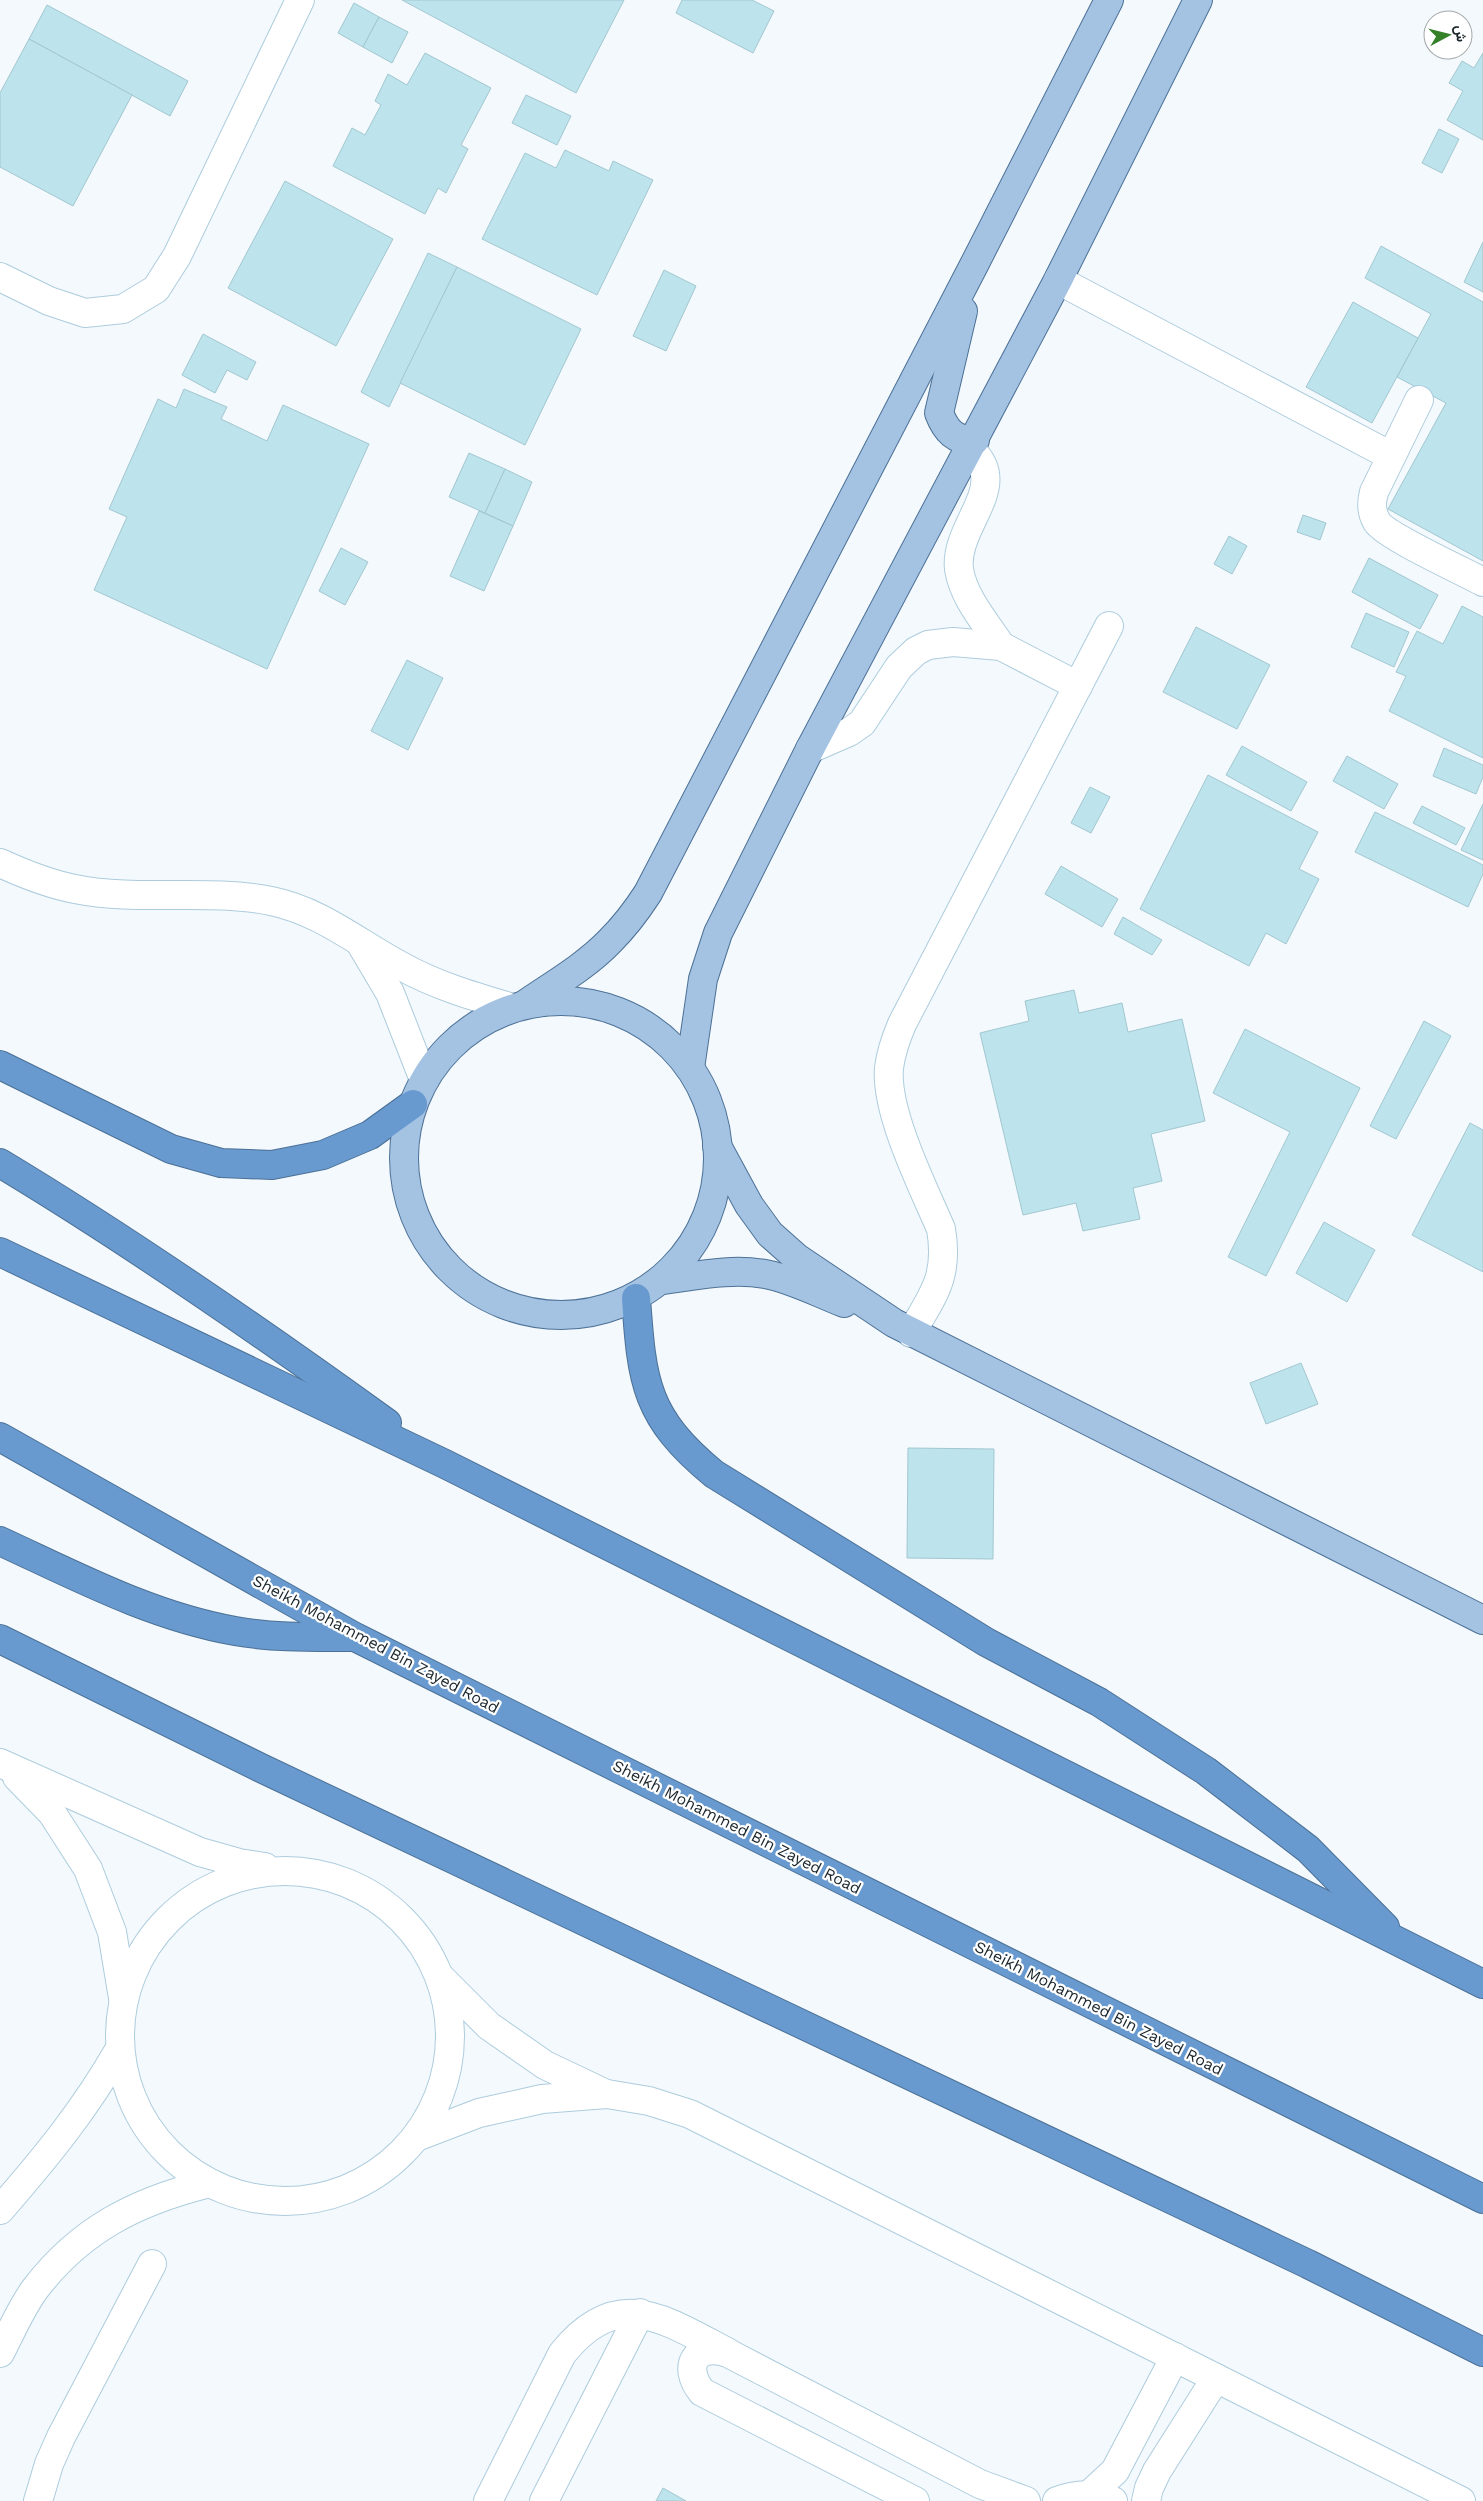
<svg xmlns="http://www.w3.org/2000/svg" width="1483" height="2501" font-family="'Work Sans',Vazirmatn,sans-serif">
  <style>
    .building { fill: #bde3ec; stroke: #a2c7d0 }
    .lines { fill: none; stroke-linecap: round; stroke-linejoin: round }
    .minor-casing { stroke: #adccdd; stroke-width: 30 }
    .major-casing { stroke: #4c7196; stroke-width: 30 }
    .highway-casing { stroke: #4c7196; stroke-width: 30 }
    .minor { stroke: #fff; stroke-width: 28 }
    .major { stroke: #a4c2e2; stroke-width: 28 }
    .highway { stroke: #689acf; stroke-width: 28 }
    .labels { text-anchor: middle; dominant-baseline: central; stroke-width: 4.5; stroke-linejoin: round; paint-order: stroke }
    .street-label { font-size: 16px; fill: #19252b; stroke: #fff }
  </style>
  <rect width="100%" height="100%" fill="#f3f9fd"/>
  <g class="building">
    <polygon points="402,0 624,0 576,93"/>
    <polygon points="682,0 752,0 774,11 753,53 676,13"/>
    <polygon points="354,3 379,17 363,47 338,33"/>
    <polygon points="47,5 188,81 170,116 29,39"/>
    <polygon points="379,17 408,32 392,63 363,47"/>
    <polygon points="29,39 132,95 73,206 0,167 0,93"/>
    <polygon points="425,53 491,88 461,145 468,149 446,193 438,188 425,214 333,166 352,128 365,135 381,105 375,101 388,74 407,85"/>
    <polygon points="1483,53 1483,140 1447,120 1463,91 1449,83 1462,61 1474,68"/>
    <polygon points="526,95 571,116 557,145 512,123"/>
    <polygon points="1439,129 1459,139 1442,173 1422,163"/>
    <polygon points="565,150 609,171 613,161 653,180 597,295 482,239 525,153 556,168"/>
    <polygon points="285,181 393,239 336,346 228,288"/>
    <polygon points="1483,242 1483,292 1464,282"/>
    <polygon points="1381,246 1483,302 1483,561 1388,509 1446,403 1397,377 1431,314 1365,278"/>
    <polygon points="428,253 457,267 389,407 361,392"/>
    <polygon points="457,267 581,329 525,445 400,383"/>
    <polygon points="664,270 696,286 666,351 633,336"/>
    <polygon points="1353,302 1418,338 1372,423 1306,387"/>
    <polygon points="203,334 256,362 247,380 227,370 215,393 182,375"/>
    <polygon points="184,389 227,407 221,419 267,441 283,405 369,444 267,669 94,590 127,517 109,509 158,399 176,408"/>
    <polygon points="469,453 505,469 485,513 449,497"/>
    <polygon points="505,469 532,482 513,526 485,513"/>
    <polygon points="479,511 513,526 484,591 450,576"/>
    <polygon points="1303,515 1326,523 1320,540 1297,532"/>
    <polygon points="1229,536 1247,546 1232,574 1214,564"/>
    <polygon points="341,548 368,562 345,605 319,591"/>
    <polygon points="1369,558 1438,595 1420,629 1352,592"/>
    <polygon points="1462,606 1483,617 1483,758 1389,711 1406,676 1396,672 1417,631 1443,644"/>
    <polygon points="1366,613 1409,632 1394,667 1351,647"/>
    <polygon points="1196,627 1270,665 1237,729 1163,692"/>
    <polygon points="407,660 443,678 408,750 371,731"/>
    <polygon points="1242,746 1307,782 1291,811 1226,775"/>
    <polygon points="1444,748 1483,765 1483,777 1476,794 1433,776"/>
    <polygon points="1347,756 1398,784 1384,809 1333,781"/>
    <polygon points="1208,775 1318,832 1299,869 1319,879 1286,944 1266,933 1249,966 1140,909"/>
    <polygon points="1090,787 1110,797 1091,833 1071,823"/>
    <polygon points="1483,804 1483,860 1461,850"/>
    <polygon points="1422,806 1465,828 1456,845 1413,823"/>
    <polygon points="1375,812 1483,865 1483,874 1468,907 1355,852"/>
    <polygon points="1061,866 1118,899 1102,927 1045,894"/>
    <polygon points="1123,917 1162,940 1152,955 1114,934"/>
    <polygon points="1074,990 1079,1013 1122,1003 1128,1032 1182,1019 1205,1121 1151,1134 1162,1181 1133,1188 1140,1219 1083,1231 1076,1203 1023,1215 980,1033 1029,1021 1025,1001"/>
    <polygon points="1424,1021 1451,1036 1396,1139 1370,1126"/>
    <polygon points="1245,1029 1360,1088 1266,1276 1228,1257 1290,1132 1213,1093"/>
    <polygon points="1470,1123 1483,1130 1483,1272 1412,1235"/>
    <polygon points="1324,1222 1375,1250 1347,1302 1296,1273"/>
    <polygon points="1301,1363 1318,1404 1266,1424 1250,1383"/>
    <polygon points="908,1448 994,1449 993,1559 907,1558"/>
    <polygon points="663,2488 686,2501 656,2501"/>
  </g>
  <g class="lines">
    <g class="minor-casing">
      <g id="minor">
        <polyline points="0,277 49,301 85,313 123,309 156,289 177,256 300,0"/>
        <polyline points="1058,280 1391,456"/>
        <path d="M1419,400L1374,492C1371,503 1371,512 1377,522C1386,536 1463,571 1483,582"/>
        <path d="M970,447C976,455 984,464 985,474C990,502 955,535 959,569C963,597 986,623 1001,646"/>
        <polyline points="810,749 849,732 862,723 899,667 916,651 928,645 953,642 1001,646 1078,686"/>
        <path d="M0,863C24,874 48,884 75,889C139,902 207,888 271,901C321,911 359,944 403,967C437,986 476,997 513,1008"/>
        <polyline points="361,944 390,993 424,1080"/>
        <path d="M911,1333C934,1294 949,1276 941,1229C923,1187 885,1112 889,1068C891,1052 896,1038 902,1024L1109,626"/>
        <polyline points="0,1763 200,1852 239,1863 265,1867"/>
        <polyline points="17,1777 52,1813 88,1869 112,1932 123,1998"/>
        <circle cx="285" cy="2036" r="165"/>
        <polyline points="441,1978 489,2026 545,2065 606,2094"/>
        <polyline points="419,2136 479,2113 542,2099 607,2094 649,2101 690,2114 1461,2501"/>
        <path d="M0,2210C46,2157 84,2111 119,2050"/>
        <path d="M0,2353C11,2332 21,2308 35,2289C80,2230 135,2202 206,2184"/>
        <polyline points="1089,2495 1115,2471 1175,2357"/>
        <polyline points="38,2501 49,2464 61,2437 152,2264"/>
        <path d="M488,2501L562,2354C617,2285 664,2319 727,2352"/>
        <polyline points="544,2501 640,2313"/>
        <path d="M915,2501L702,2392C681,2366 696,2342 728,2353L980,2484L1026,2501"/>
        <path d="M1057,2501C1075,2494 1095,2493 1113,2501"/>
        <polyline points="1146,2501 1149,2488 1157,2471 1216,2378"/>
      </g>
    </g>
    <g class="major-casing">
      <g id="major">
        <path d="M963,311L939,413C946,431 955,441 975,440"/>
        <circle cx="561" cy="1158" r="157"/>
        <path d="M524,1005C553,985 586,966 610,941C625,926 637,910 648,893L974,265L1109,0"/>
        <polyline points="690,1068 703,979 718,933 810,749 1058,280 1198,0"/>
        <polyline points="717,1146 749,1205 770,1234 797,1258 894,1323 1483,1620"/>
        <path d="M662,1280C695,1276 731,1268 765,1274C792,1279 818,1293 844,1303"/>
      </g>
    </g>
    <g class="highway-casing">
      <g id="highway">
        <polyline points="0,1065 171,1149 221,1163 272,1165 323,1155 370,1135 413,1104"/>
        <path d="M0,1163C133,1243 261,1332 387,1423"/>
        <polyline points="0,1252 445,1464 1483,1984"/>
        <path d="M636,1298C642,1383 645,1417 714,1474L986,1642L1099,1702L1206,1771L1308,1849L1385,1927"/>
        <polyline points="0,1437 355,1637 1483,2199"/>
        <path d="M0,1541C76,1576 151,1616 235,1631C274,1638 314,1637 353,1637"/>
        <polyline points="0,1639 261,1768 1308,2264 1483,2352"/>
      </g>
    </g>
    <use href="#minor" class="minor"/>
    <use href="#major" class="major"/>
    <use href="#highway" class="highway"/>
  </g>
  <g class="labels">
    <g class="street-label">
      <text transform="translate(376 1644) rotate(28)">Sheikh Mohammed Bin Zayed Road</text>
      <text transform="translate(737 1827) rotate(27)">Sheikh Mohammed Bin Zayed Road</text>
      <text transform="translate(1099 2008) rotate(27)">Sheikh Mohammed Bin Zayed Road</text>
    </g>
  </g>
  <g transform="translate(1448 35) rotate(83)"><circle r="24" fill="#ffffff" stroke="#a3a8aa"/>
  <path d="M0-4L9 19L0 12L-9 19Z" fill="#35812a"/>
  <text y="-8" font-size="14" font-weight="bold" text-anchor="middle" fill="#19252b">ش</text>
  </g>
</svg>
